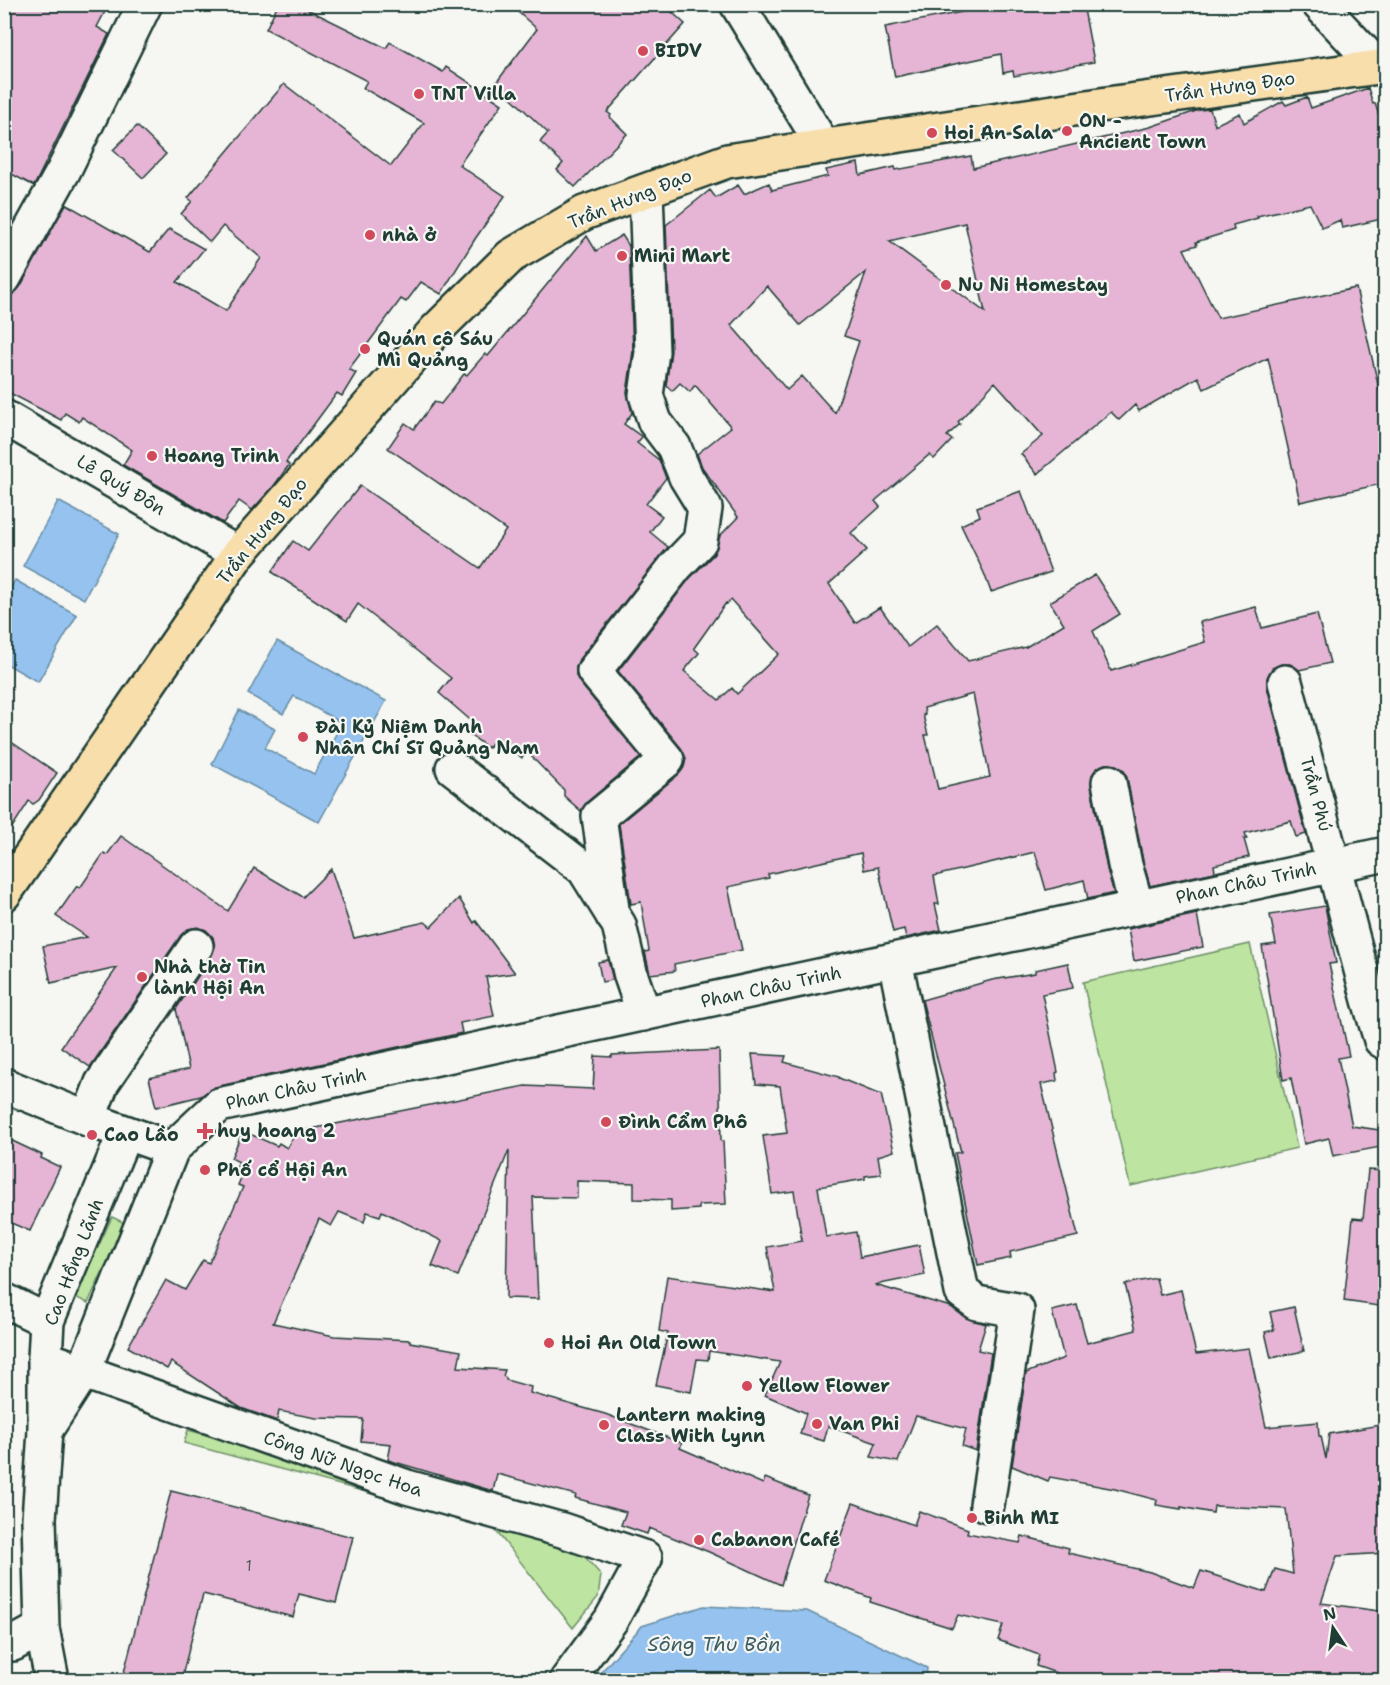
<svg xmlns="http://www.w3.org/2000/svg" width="1390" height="1685" font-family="'Shantell Sans',sans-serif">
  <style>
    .green { fill: #bde4a0; stroke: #6e906a; stroke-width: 1.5 }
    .water { fill: #95c2ef; stroke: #668da4; stroke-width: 1.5 }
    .building { fill: #e6b5d5; stroke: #1f3d34; stroke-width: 1.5; fill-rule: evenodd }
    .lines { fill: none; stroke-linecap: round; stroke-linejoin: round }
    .street-casing { stroke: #1f3d34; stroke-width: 38 }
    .secondary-casing { stroke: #1f3d34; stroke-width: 38 }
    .primary-casing { stroke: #1f3d34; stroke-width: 38 }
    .street { stroke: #f6f6f2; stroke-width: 33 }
    .secondary { stroke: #f6f6f2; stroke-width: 33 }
    .primary { stroke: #f8deab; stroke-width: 33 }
    .poi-dot { fill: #d1495b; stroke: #f6f6f2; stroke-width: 2 }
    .labels { text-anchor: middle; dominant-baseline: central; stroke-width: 4.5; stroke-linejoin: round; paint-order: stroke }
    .number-label { font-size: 15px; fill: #515b5c }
    .poi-label { font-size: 18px; font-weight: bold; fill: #1f3d34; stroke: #f6f6f2; text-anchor: start }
    .street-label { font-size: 18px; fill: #1f3d34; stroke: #f6f6f2 }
    .water-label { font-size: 20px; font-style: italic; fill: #3c5e63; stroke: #f6f6f2 }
  </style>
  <rect width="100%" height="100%" fill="#f6f6f2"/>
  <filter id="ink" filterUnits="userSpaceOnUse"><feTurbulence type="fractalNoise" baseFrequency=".0167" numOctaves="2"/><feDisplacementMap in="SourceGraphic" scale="12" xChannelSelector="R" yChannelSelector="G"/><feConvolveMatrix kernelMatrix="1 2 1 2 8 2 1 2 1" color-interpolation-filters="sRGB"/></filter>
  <g filter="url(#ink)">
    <g class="green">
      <polygon points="1250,944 1297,1148 1130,1186 1083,982"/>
      <polygon points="112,1217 125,1223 88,1303 75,1297"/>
      <polygon points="188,1430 529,1524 570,1540 601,1575 598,1597 573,1628 492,1526 184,1443"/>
    </g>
    <g class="water">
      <polygon points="58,501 119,534 84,599 23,566"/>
      <polygon points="15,580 77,615 38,682 5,663 5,598"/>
      <polygon points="277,641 386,701 319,822 212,764 239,710 275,729 265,748 314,774 342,723 294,696 283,714 248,694"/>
      <polygon points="704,1606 807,1611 927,1668 926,1680 594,1680 642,1626"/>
    </g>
    <g class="building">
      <polygon points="4,4 109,4 97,27 109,34 34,186 4,170"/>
      <polygon points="278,4 297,4 386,48 390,42 443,72 446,67 502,104 459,165 505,196 475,239 441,294 421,282 406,302 401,299 349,369 356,373 342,396 337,393 286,462 289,465 273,487 252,510 239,501 223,523 123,465 132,450 82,417 79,422 65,413 61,420 4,390 4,297 13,294 20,287 66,204 150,252 169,229 204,249 177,282 226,311 261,258 223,226 210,242 181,214 192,201 188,198 284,84 391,166 424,123 363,88 367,81 266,29"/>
      <polygon points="509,4 663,4 685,24 607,112 611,115 610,117 627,134 575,187 557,170 563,163 540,142 548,133 496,83 537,29"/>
      <polygon points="1003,4 1083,4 1094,62 1014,76 1013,71 1003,73 1001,54 895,77 885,27"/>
      <path d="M1368,88L1373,104L1375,103L1386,139V218L1342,228L1340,220L1322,228L1310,204L1257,216L1258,218L1233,225L1234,230L1196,242L1197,245L1184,249L1218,318L1356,288L1386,419V483L1300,502L1268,358L1204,389L1198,377L1139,411L1135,405L1119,420L1111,412L1037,474L1021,454L1043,436L995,382L958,422L960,424L947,436L952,440L934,459L929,455L875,501L880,507L851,533L867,550L829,584L855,623L880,607L908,647L937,624L968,661L1026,647L1064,624L1050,602L1095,575L1120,614L1093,631L1111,671L1205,642L1200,622L1256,607L1262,628L1317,614L1330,663L1299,670L1290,664H1281L1272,668L1267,678V687L1306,834L1296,837L1291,821L1245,833L1247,839H1244L1249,857L1214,865L1215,872L1150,886L1143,861L1127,778L1124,770L1116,765L1105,764L1097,768L1092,775L1091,786L1107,869L1114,893L1088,899L1084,880L1046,890L1035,852L934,876L939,904H935L941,930L906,938L904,929L893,932L878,867L864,870L861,853L768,874L769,878L728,887L742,950L674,964L675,971L650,974L645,952L649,951L641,902L631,904L619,824L679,774L684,767L686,758L681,748L618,671L690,578L714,554L720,536L738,517L702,467L697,454L731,427L695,385L690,392L680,383L672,391L666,385L671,351L666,225L710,190L716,198L738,185L744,194L769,183L772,190L828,176L826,170L858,163L860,175L895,167L896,170L971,156L973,168L1150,127L1199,110L1210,109L1215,125L1240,113L1244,123L1283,101L1286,105L1307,97L1311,108ZM965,223L985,312L889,241ZM866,272L844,336L859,341L835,413L802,376L787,390L731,325L767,286L800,325ZM731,600L779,654L737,694L732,688L719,700L684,671L699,653L694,648L726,603L727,604ZM973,694L990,777L938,789L925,735H928L923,715H925L924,708Z"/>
      <polygon points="137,126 166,154 143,178 113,150"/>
      <polygon points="622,235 629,246 633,351 627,393 632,413 624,424 642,437 637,443 659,460 666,478 646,504 662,516 650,532 668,547 579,659 576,667 576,675 580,683 641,757 587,802 581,811 564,796 564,790 527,752 522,758 497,737 488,748 468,733 475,724 439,693 451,678 358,604 347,621 272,572 293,541 308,551 360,486 480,568 506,530 388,448 405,423 414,429 434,402 441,404 464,374 467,375 485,354 488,356 587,236 596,251"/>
      <polygon points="1021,491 1051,572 991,592 984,573 961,525 980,516 977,507"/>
      <polygon points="4,737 57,773 39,800 33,804 29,801 4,840"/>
      <polygon points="121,836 228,911 254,868 303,897 331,869 354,938 425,922 431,927 459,898 474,923 476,921 515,973 486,977 494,1016 460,1023 462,1033 215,1087 201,1096 156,1107 149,1078 189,1069 176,1009 211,957 215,947 213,937 206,930 198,927 188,929 181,935 90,1067 61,1047 117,968 51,983 43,946 87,937 56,916 77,886 80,888 104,853 107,855"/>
      <polygon points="1325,906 1336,963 1329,964 1349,1056 1338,1058 1352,1126 1386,1131 1386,1146 1333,1156 1329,1138 1304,1144 1291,1078 1283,1080 1262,946 1276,944 1270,915"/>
      <polygon points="1197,914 1203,947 1134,961 1128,929"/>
      <polygon points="608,960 613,980 602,982 598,962"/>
      <polygon points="1068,963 1073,988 1042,994 1058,1072 1056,1073 1057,1081 1041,1084 1078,1236 1010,1252 1011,1258 978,1265 955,1153 961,1152 922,1000 992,980 1035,973 1035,970"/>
      <polygon points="719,1050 721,1141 723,1141 726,1204 699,1205 699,1209 671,1211 671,1200 634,1199 634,1183 577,1181 577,1198 533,1197 538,1299 506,1298 509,1150 458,1276 432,1266 442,1241 382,1211 380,1216 367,1212 364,1222 339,1212 331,1226 319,1219 273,1323 334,1336 410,1340 410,1342 461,1351 458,1367 505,1370 503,1376 506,1378 506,1380 531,1387 530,1393 605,1414 682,1443 680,1448 763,1484 765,1478 808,1495 781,1585 709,1552 649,1528 647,1534 621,1525 626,1512 575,1498 576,1495 497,1474 493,1491 388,1460 391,1444 361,1441 363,1419 316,1418 279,1411 277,1421 241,1408 171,1362 167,1369 128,1347 166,1280 185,1290 203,1260 209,1263 243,1187 238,1185 243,1173 235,1170 239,1162 231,1158 243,1131 277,1146 279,1143 287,1148 296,1132 525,1086 593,1089 595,1056 612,1057 612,1055"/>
      <polygon points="752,1054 786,1056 784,1062 839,1077 839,1078 878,1094 881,1094 894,1151 878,1156 881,1174 865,1176 865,1179 818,1187 826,1237 856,1232 860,1257 919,1245 925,1275 875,1285 951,1307 966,1318 986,1324 978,1350 991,1353 976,1451 962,1446 966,1429 916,1416 898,1462 871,1457 876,1443 828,1426 824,1441 800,1434 806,1413 765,1395 780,1362 709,1351 708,1360 697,1359 691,1392 656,1385 668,1333 659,1331 667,1276 775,1292 767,1247 802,1241 794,1191 772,1194 763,1136 787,1133 780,1086 756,1084"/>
      <polygon points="4,1137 42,1155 41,1158 60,1167 30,1231 4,1220"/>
      <polygon points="1368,1170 1386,1171 1386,1307 1344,1301 1353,1218 1363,1219"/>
      <polygon points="1156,1278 1160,1295 1181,1290 1196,1354 1249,1348 1266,1427 1318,1422 1319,1436 1321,1436 1326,1459 1329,1434 1386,1424 1386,1553 1337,1556 1321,1603 1386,1612 1386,1680 1077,1680 1036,1666 1039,1655 998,1640 1003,1625 958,1615 952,1628 870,1602 871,1598 824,1580 853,1503 914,1525 919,1511 968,1529 967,1533 1020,1543 1022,1536 1069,1548 1068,1553 1150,1572 1194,1588 1201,1571 1266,1592 1275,1569 1293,1574 1286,1509 1214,1506 1213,1513 1181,1507 1181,1509 1156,1505 1157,1500 1115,1489 1050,1477 1048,1481 1012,1466 1026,1373 1064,1358 1052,1311 1077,1305 1087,1343 1136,1330 1125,1284"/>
      <polygon points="1294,1307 1304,1351 1271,1358 1265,1332 1274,1330 1270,1312"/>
      <polygon points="171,1491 353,1537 336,1603 299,1594 293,1617 203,1594 181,1680 122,1680"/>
    </g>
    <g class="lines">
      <g class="street-casing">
        <g id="street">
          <polyline points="737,4 824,147"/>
          <polyline points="1319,4 1378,67"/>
          <polyline points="4,278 64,170 145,4"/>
          <polyline points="4,417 238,554"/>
          <polyline points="1285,682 1369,1000 1381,1040 1386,1043"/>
          <polyline points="453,768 584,869 619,925 631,976 644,1014"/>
          <polyline points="1109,782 1125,865 1137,907"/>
          <polyline points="613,916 599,816 667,760 594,671 676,566 700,541 705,508 686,477 674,447 655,422 646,395 652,352 646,191"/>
          <polyline points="895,960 962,1292 977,1303 1017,1310 987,1505"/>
          <polyline points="4,1085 88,1119 172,1149"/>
          <polyline points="88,1119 102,1083 196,946"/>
          <polyline points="4,1300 47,1321"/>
          <polyline points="45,1358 407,1487 562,1530 645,1558"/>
          <polyline points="45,1431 83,1372 172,1149 219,1105 1386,854"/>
          <polyline points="4,1643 13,1644 42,1628"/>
          <polyline points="52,1680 42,1628 39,1519 45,1431 45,1358 47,1321 125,1133"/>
        </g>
      </g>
      <g class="secondary-casing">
        <polyline id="secondary" points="567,1680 611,1620 645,1558"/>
      </g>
      <g class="primary-casing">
        <polyline id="primary" points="4,894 238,554 436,330 511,256 584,213 727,161 1107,104 1386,66"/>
      </g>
      <use href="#street" class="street"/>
      <use href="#secondary" class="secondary"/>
      <use href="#primary" class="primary"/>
    </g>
  </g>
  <g class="poi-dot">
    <circle cx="643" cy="51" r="6"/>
    <circle cx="419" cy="94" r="6"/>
    <circle cx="1067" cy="131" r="6"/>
    <circle cx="932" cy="133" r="6"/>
    <circle cx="370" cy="235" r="6"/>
    <circle cx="622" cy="256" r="6"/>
    <circle cx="946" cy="285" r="6"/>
    <circle cx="365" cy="349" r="6"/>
    <circle cx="152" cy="456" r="6"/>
    <circle cx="303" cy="737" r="6"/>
    <circle cx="142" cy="977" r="6"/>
    <circle cx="606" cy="1122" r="6"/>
    <path d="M202 1122h6v6h6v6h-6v6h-6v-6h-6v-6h6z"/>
    <circle cx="92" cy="1135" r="6"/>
    <circle cx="205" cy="1170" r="6"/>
    <circle cx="549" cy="1343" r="6"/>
    <circle cx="747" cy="1386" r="6"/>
    <circle cx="817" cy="1424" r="6"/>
    <circle cx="604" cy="1425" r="6"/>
    <circle cx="972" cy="1518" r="6"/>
    <circle cx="699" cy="1540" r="6"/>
  </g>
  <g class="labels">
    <g class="number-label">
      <text x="249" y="1566">1</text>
    </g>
    <g class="poi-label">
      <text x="655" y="51">BIDV</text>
      <text x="431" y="94">TNT Villa</text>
      <text x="1079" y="121">ON -<tspan x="1079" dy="21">Ancient Town</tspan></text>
      <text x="944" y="133">Hoi An Sala</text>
      <text x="382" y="235">nhà ở</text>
      <text x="634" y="256">Mini Mart</text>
      <text x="958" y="285">Nu Ni Homestay</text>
      <text x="377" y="339">Quán cô Sáu<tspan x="377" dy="21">Mì Quảng</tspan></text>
      <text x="164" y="456">Hoang Trinh</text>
      <text x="315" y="727">Đài Kỷ Niệm Danh<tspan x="315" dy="21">Nhân Chí Sĩ Quảng Nam</tspan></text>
      <text x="154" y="967">Nhà thờ Tin<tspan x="154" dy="21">lành Hội An</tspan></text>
      <text x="618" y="1122">Đình Cẩm Phô</text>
      <text x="217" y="1131">huy hoang 2</text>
      <text x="104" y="1135">Cao Lầo</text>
      <text x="217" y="1170">Phố cổ Hội An</text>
      <text x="561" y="1343">Hoi An Old Town</text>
      <text x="759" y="1386">Yellow Flower</text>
      <text x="616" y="1415">Lantern making<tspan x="616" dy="21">Class With Lynn</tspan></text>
      <text x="829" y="1424">Van Phi</text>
      <text x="984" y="1518">Binh MI</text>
      <text x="711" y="1540">Cabanon Café</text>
    </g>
    <g class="street-label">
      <text transform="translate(1230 87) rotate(-8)">Trần Hưng Đạo</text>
      <text transform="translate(630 199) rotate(-22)">Trần Hưng Đạo</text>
      <text transform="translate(121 485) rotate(31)">Lê Quý Đôn</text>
      <text transform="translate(262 531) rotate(-51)">Trần Hưng Đạo</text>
      <text transform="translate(1316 794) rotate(75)">Trần Phú</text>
      <text transform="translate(1246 883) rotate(-12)">Phan Châu Trinh</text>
      <text transform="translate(771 987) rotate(-12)">Phan Châu Trinh</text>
      <text transform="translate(296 1089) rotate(-12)">Phan Châu Trinh</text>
      <text transform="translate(74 1262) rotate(-69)">Cao Hồng Lãnh</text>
      <text transform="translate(343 1464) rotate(19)">Công Nữ Ngọc Hoa</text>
    </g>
    <g class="water-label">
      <text x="714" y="1644">Sông Thu Bồn</text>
    </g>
  </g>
  <rect width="1390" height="1685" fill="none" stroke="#f6f6f2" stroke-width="24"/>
  <rect x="12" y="12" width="1366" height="1661" fill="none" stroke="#1f3d34" stroke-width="2" filter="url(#ink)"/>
  <g transform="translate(1333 1628) rotate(347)" stroke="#f6f6f2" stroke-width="4.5" paint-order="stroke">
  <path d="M0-4.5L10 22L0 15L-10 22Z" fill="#1f3d34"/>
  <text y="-9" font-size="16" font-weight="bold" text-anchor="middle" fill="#1f3d34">N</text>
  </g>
</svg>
